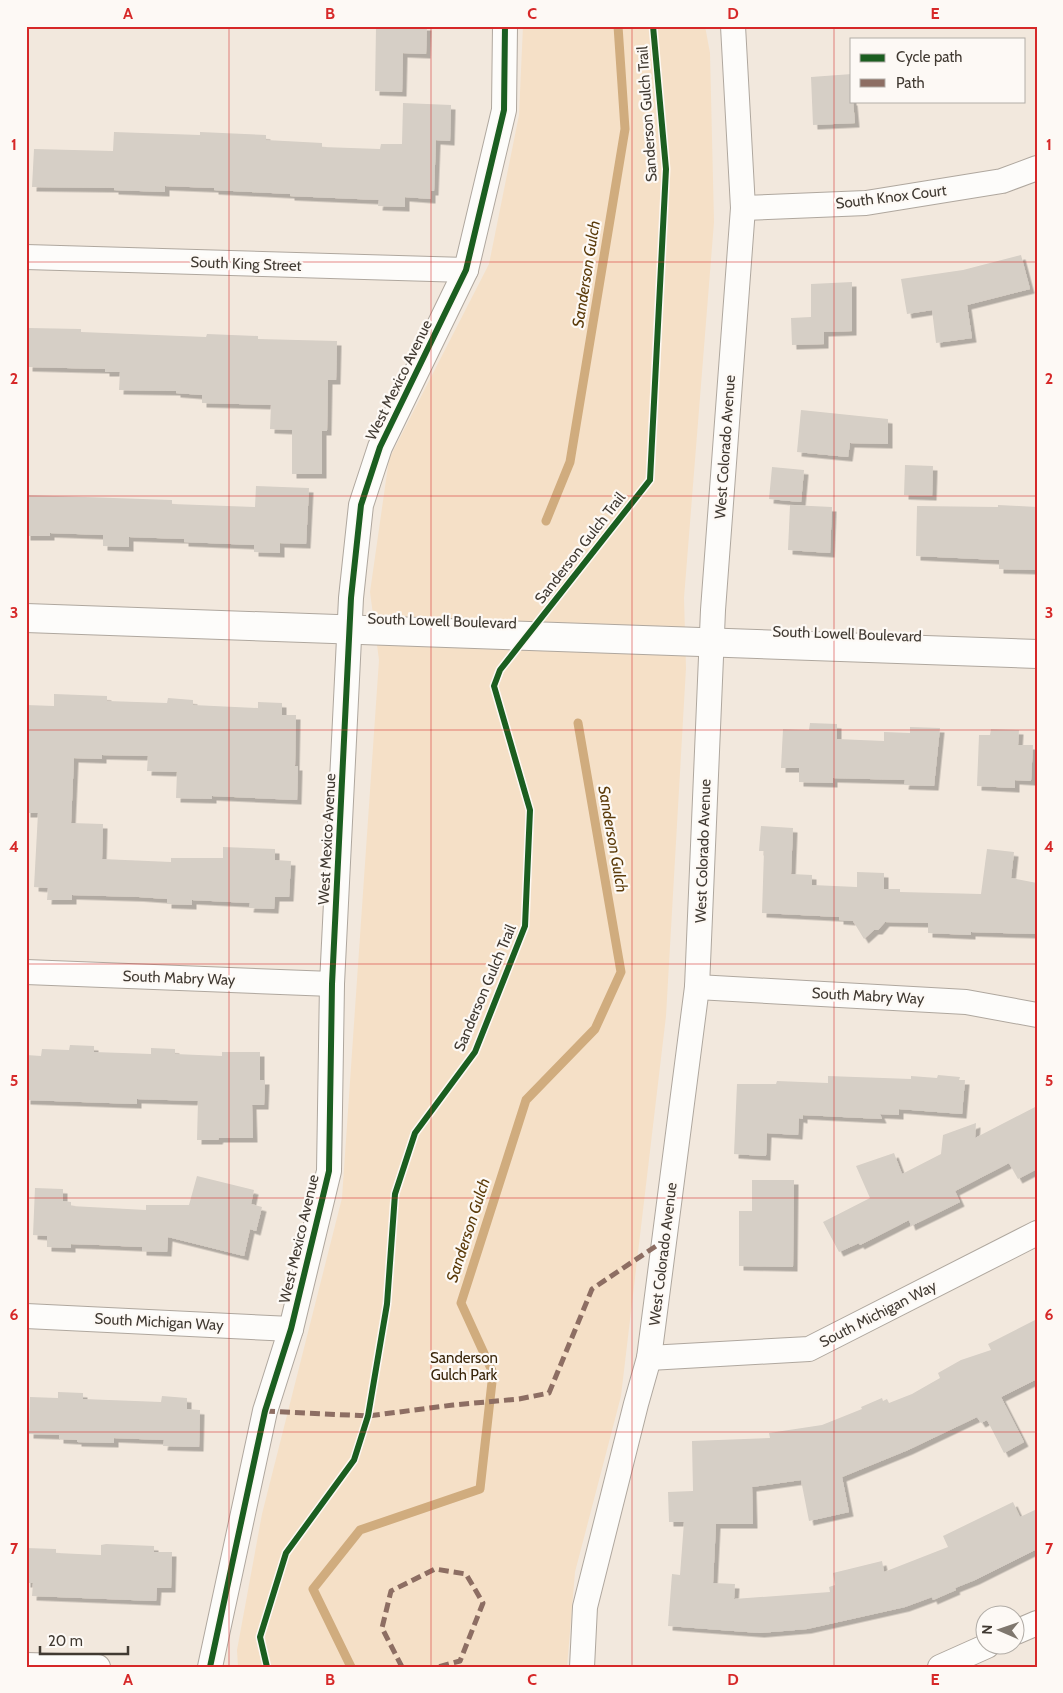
<svg xmlns="http://www.w3.org/2000/svg" width="1063" height="1693" font-family="Cabin,sans-serif">
  <style>
    .green { fill: #f5e0c7 }
    .lines { fill: none; stroke-linecap: round; stroke-linejoin: round }
    .stream { stroke: #d0ac7e; stroke-width: 9 }
    .building { fill: #d6cfc6; filter: url(#shadow) }
    .street-casing { stroke: #afa79e; stroke-width: 26 }
    .secondary-casing { stroke: #afa79e; stroke-width: 30 }
    .street { stroke: #fdfcfa; stroke-width: 24 }
    .secondary { stroke: #fdfcfa; stroke-width: 28 }
    .quiet { stroke: #8d6e63; stroke-width: 5; stroke-dasharray: 10 5; stroke-linecap: butt }
    .cycleway-casing { stroke: #fdf9f5; stroke-width: 9 }
    .cycleway { stroke: #1b5e20; stroke-width: 6 }
    .grid { fill: none; stroke: #d62828; stroke-width: 1; stroke-opacity: 0.55 }
    .labels { text-anchor: middle; dominant-baseline: central; stroke-width: 4.5; stroke-linejoin: round; paint-order: stroke }
    .street-label { font-size: 15px; fill: #413a32; stroke: #fdf9f5 }
    .park-label { font-size: 15px; fill: #392509; stroke: #fdf9f5 }
    .water-label { font-size: 16px; font-style: italic; fill: #5b3b0a; stroke: #fdf9f5 }
    .neatline { fill: none; stroke: #d62828; stroke-width: 2 }
    .grid-label { font-size: 16px; text-anchor: middle; font-weight: bold; fill: #d62828 }
  </style>
  <defs>
    <filter id="shadow"><feDropShadow dx="4.5" dy="4.5" stdDeviation="0" flood-color="#0004"/></filter>
  </defs>
  <rect width="100%" height="100%" fill="#f2e8dd"/>
  <polygon class="green" points="523,26 705,26 710,53 714,222 684,598 686,668 666,1016 621,1396 575,1572 567,1667 238,1667 237,1650 262,1514 342,1198 379,660 370,592 389,459 489,264 519,115"/>
  <g class="lines">
    <g class="stream">
      <polyline points="546,521 570,462 625,129 618,26"/>
      <polyline points="351,1667 313,1589 360,1530 480,1489 493,1373 461,1303 526,1100 595,1029 621,972 578,723"/>
    </g>
  </g>
  <g class="building">
    <polygon points="376,26 427,26 426,54 403,53 402,92 375,91"/>
    <polygon points="852,74 852,101 853,101 855,123 813,125 811,77"/>
    <polygon points="403,103 451,105 450,141 436,140 434,191 431,191 431,199 405,197 405,207 378,206 379,200 290,196 290,194 214,190 214,188 165,186 165,192 114,190 114,188 32,187 34,149 113,151 114,132 200,135 200,132 266,135 266,140 322,143 322,147 380,149 381,144 402,144"/>
    <polygon points="1021,255 1030,289 967,305 972,338 936,343 932,310 907,314 901,279 963,270"/>
    <polygon points="852,282 852,331 824,332 824,344 792,345 791,318 811,317 811,284"/>
    <polygon points="29,328 81,329 81,332 206,337 207,334 258,336 258,339 337,341 336,380 328,380 327,431 322,431 322,474 292,474 292,430 270,429 271,405 202,403 202,395 176,393 176,391 119,390 120,372 105,372 105,369 28,367"/>
    <polygon points="801,410 888,419 888,444 850,443 848,457 797,452"/>
    <polygon points="905,465 933,466 932,496 904,495"/>
    <polygon points="772,467 804,470 801,502 769,499"/>
    <polygon points="256,486 309,488 306,544 280,543 280,553 254,552 254,545 184,542 184,539 129,537 129,547 103,546 103,535 50,533 50,536 26,536 26,495 172,500 172,504 255,507"/>
    <polygon points="790,505 832,507 830,553 788,550"/>
    <polygon points="998,505 1037,507 1037,570 999,569 999,560 916,556 917,506 998,507"/>
    <polygon points="54,694 107,696 107,701 167,703 168,698 193,700 193,705 258,708 258,702 282,703 282,715 296,715 295,766 298,766 297,800 212,796 212,799 176,798 177,772 147,771 148,756 102,755 102,759 74,758 71,823 103,824 102,859 171,862 171,858 223,858 223,847 275,849 275,860 291,861 289,897 275,897 274,909 249,908 250,903 192,900 192,905 167,904 167,899 139,897 72,895 72,900 47,900 48,888 34,887 38,813 26,813 26,705 54,706"/>
    <polygon points="810,723 837,724 837,739 884,741 884,732 910,733 910,727 940,728 934,786 904,785 905,780 833,778 833,783 799,782 799,768 781,768 783,729 809,730"/>
    <polygon points="991,729 1019,730 1018,745 1033,745 1031,781 1015,780 1015,788 977,786 979,735 990,735"/>
    <polygon points="761,826 793,828 791,874 812,875 812,885 857,887 857,872 884,873 884,889 900,889 900,892 981,894 987,849 1014,852 1011,878 1037,883 1037,934 971,932 971,935 928,933 928,923 885,922 878,930 874,930 864,939 853,921 839,920 839,917 762,913 764,851 759,851"/>
    <polygon points="70,1045 94,1046 94,1052 151,1054 151,1048 175,1049 175,1054 222,1056 222,1052 260,1052 260,1080 265,1080 264,1105 252,1105 253,1138 219,1138 218,1140 197,1140 198,1101 137,1099 137,1104 26,1100 26,1055 41,1056 42,1049 69,1050"/>
    <polygon points="938,1075 960,1077 959,1080 965,1080 962,1114 899,1109 899,1115 880,1114 882,1119 803,1115 803,1119 799,1118 798,1135 767,1133 766,1156 734,1154 737,1084 776,1084 777,1081 828,1083 828,1076 911,1079 911,1076 937,1078"/>
    <polygon points="1037,1106 1037,1169 1018,1179 1009,1163 955,1191 960,1202 911,1226 909,1220 860,1245 859,1243 839,1252 823,1222 870,1198 856,1166 894,1153 902,1174 941,1154 943,1135 976,1123 975,1138"/>
    <polygon points="197,1176 254,1190 251,1204 262,1207 256,1231 250,1229 244,1256 168,1237 167,1252 142,1251 142,1247 99,1245 71,1244 71,1248 47,1247 47,1236 33,1235 35,1188 63,1189 63,1201 71,1202 71,1206 146,1210 146,1205 189,1205"/>
    <polygon points="752,1180 794,1180 793,1267 739,1266 739,1211 752,1211"/>
    <polygon points="1037,1319 1037,1379 1001,1397 1024,1442 1004,1453 987,1420 981,1423 977,1417 908,1450 842,1477 849,1512 809,1521 801,1480 752,1487 753,1524 716,1524 713,1583 735,1584 734,1599 830,1592 829,1587 835,1585 833,1573 882,1561 884,1572 948,1547 943,1536 1013,1502 1020,1517 1037,1509 1037,1549 975,1580 955,1588 956,1590 933,1600 932,1597 905,1607 807,1629 760,1633 668,1626 672,1574 680,1575 684,1522 669,1522 668,1492 693,1491 692,1441 770,1438 769,1433 822,1425 862,1409 861,1407 882,1398 883,1401 887,1399 889,1403 912,1394 940,1378 938,1373 961,1360 991,1350 988,1344"/>
    <polygon points="58,1392 83,1393 83,1399 161,1402 162,1396 187,1398 187,1409 200,1410 199,1447 163,1446 164,1440 114,1438 114,1443 77,1442 77,1440 59,1439 59,1435 29,1434 30,1397 58,1398"/>
    <polygon points="106,1544 154,1546 154,1552 172,1552 171,1588 157,1588 156,1601 32,1596 33,1583 26,1583 26,1548 56,1549 56,1553 101,1555 101,1545"/>
  </g>
  <g class="lines">
    <g class="street-casing">
      <g id="street">
        <polyline points="743,208 866,203 1002,181 1037,168"/>
        <polyline points="26,257 466,270"/>
        <polyline points="26,972 332,984"/>
        <polyline points="697,987 966,1002 1037,1015"/>
        <polyline points="26,1316 291,1329"/>
        <polyline points="649,1358 809,1349 1037,1233"/>
        <polyline points="1016,1632 1037,1623"/>
        <polyline points="26,1665 98,1667"/>
        <polyline points="210,1667 265,1411 291,1329 329,1171 332,984 351,598 361,505 380,447 466,270 504,110 505,26"/>
        <polyline points="582,1667 585,1607 636,1404 649,1358 697,987 713,610 743,208 733,26"/>
        <polyline points="940,1667 987,1646"/>
      </g>
    </g>
    <g class="secondary-casing">
      <polyline id="secondary" points="26,618 1037,654"/>
    </g>
    <use href="#street" class="street"/>
    <use href="#secondary" class="secondary"/>
    <g class="quiet">
      <polyline points="265,1411 368,1416 453,1405 519,1399 549,1393 592,1289 665,1240"/>
      <polyline points="402,1667 382,1628 391,1591 435,1569 466,1574 483,1603 460,1661 438,1667"/>
    </g>
    <g class="cycleway-casing">
      <g id="cycleway">
        <polyline points="210,1667 265,1411 291,1329 329,1171 332,984 351,598 361,505 380,447 466,270 504,110 505,26"/>
        <polyline points="267,1667 260,1637 286,1553 354,1460 368,1416 387,1304 395,1194 415,1133 475,1052 525,926 530,810 494,686 500,670 650,480 666,169 653,26"/>
      </g>
    </g>
    <use href="#cycleway" class="cycleway"/>
  </g>
  <path class="grid" d="M229,26V1667M431,26V1667M632,26V1667M834,26V1667M26,262H1037M26,496H1037M26,730H1037M26,964H1037M26,1198H1037M26,1432H1037"/>
  <g class="labels">
    <g class="street-label">
      <text transform="translate(647 114) rotate(-94)">Sanderson Gulch Trail</text>
      <text transform="translate(891 197) rotate(-7)">South Knox Court</text>
      <text transform="translate(246 264) rotate(2)">South King Street</text>
      <text transform="translate(399 380) rotate(-64)">West Mexico Avenue</text>
      <text transform="translate(725 447) rotate(-86)">West Colorado Avenue</text>
      <text transform="translate(580 548) rotate(-52)">Sanderson Gulch Trail</text>
      <text transform="translate(442 621) rotate(2)">South Lowell Boulevard</text>
      <text transform="translate(847 634) rotate(2)">South Lowell Boulevard</text>
      <text transform="translate(327 839) rotate(-87)">West Mexico Avenue</text>
      <text transform="translate(703 851) rotate(-88)">West Colorado Avenue</text>
      <text transform="translate(179 978) rotate(2)">South Mabry Way</text>
      <text transform="translate(485 988) rotate(-67)">Sanderson Gulch Trail</text>
      <text transform="translate(868 996) rotate(3)">South Mabry Way</text>
      <text transform="translate(299 1239) rotate(-77)">West Mexico Avenue</text>
      <text transform="translate(663 1254) rotate(-83)">West Colorado Avenue</text>
      <text transform="translate(878 1314) rotate(-27)">South Michigan Way</text>
      <text transform="translate(159 1322) rotate(3)">South Michigan Way</text>
    </g>
    <g class="park-label">
      <text x="464" y="1358">Sanderson<tspan x="464" dy="17">Gulch Park</tspan></text>
    </g>
    <g class="water-label">
      <text transform="translate(586 274) rotate(-81)">Sanderson Gulch</text>
      <text transform="translate(613 839) rotate(80)">Sanderson Gulch</text>
      <text transform="translate(468 1230) rotate(-72)">Sanderson Gulch</text>
    </g>
  </g>
  <rect width="1063" height="1693" fill="none" stroke="#fdf9f5" stroke-width="55"/>
  <rect x="850" y="38" width="175" height="65" fill="#fdf9f5" stroke="#b2ada7"/>
  <rect x="860" y="54" width="25" height="8" fill="#1b5e20" stroke="#b2ada7"/>
  <text x="896" y="62" font-size="15" fill="#413a32">Cycle path</text>
  <rect x="860" y="79" width="25" height="8" fill="#8d6e63" stroke="#b2ada7"/>
  <text x="896" y="88" font-size="15" fill="#413a32">Path</text>
  <g transform="translate(1000 1630) rotate(272)"><circle r="24" fill="#fdf9f5" stroke="#b2ada7"/>
  <path d="M0-4L9 19L0 12L-9 19Z" fill="#7f776e"/>
  <text y="-8" font-size="14" font-weight="bold" text-anchor="middle" fill="#413a32">N</text>
  </g>
  <path d="M40 1646v8h88v-8" fill="none" stroke="#413a32" stroke-width="2.5"/>
  <text x="48" y="1646" font-size="15" fill="#413a32" stroke="#fdf9f5" stroke-width="4" paint-order="stroke">20 m</text>
  <rect x="28" y="28" width="1008" height="1638" class="neatline"/>
  <g class="grid-label">
    <text x="128" y="19">A</text>
    <text x="330" y="19">B</text>
    <text x="532" y="19">C</text>
    <text x="733" y="19">D</text>
    <text x="935" y="19">E</text>
    <text x="14" y="150">1</text>
    <text x="1049" y="150">1</text>
    <text x="14" y="384">2</text>
    <text x="1049" y="384">2</text>
    <text x="14" y="618">3</text>
    <text x="1049" y="618">3</text>
    <text x="14" y="852">4</text>
    <text x="1049" y="852">4</text>
    <text x="14" y="1086">5</text>
    <text x="1049" y="1086">5</text>
    <text x="14" y="1320">6</text>
    <text x="1049" y="1320">6</text>
    <text x="14" y="1554">7</text>
    <text x="1049" y="1554">7</text>
    <text x="128" y="1685">A</text>
    <text x="330" y="1685">B</text>
    <text x="532" y="1685">C</text>
    <text x="733" y="1685">D</text>
    <text x="935" y="1685">E</text>
  </g>
</svg>
